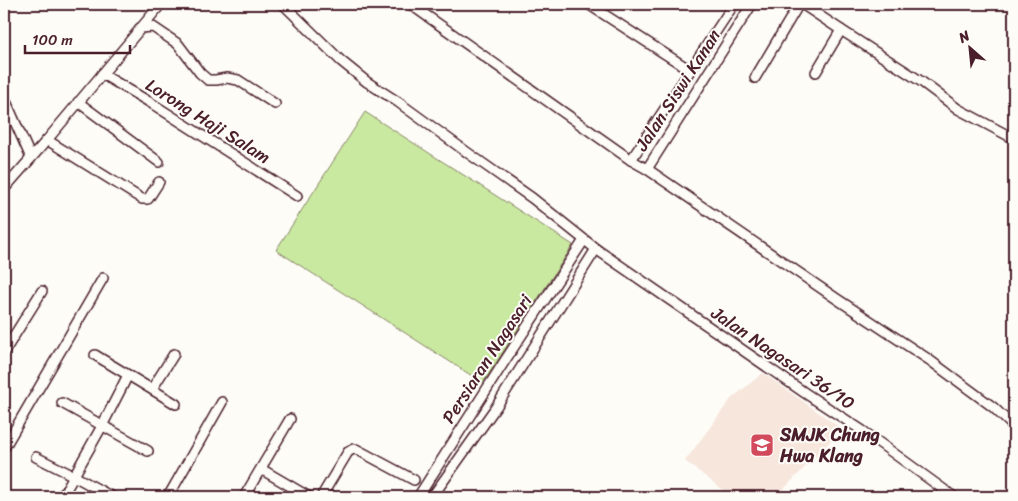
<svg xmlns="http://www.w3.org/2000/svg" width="1018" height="501" font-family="Sriracha,sans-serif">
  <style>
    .built { fill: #f7e6dc }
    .green { fill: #c9e9a1; stroke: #8a8466 }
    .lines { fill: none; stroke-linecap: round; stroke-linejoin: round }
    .minor-casing { stroke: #4a1f2b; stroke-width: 12 }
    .minor { stroke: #fdfcf7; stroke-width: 9 }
    .labels { text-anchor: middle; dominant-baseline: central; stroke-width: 4; stroke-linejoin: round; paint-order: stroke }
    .street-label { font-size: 18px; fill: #4a1f2b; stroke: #fdfcf7 }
    .poi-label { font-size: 18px; font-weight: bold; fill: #4a1f2b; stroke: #fdfcf7; text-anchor: start }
  </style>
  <rect width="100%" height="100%" fill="#fdfcf7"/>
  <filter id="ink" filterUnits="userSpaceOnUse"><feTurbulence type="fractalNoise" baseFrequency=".02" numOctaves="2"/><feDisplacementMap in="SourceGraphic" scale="10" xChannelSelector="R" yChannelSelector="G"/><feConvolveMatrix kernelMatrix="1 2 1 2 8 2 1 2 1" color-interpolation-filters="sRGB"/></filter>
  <g filter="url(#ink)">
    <polygon class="built" points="763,373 842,429 776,497 732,497 685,461 731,399"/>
    <polygon class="green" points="365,112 573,245 483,383 276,250"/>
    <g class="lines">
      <g class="minor-casing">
        <g id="minor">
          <polyline points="283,4 341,61 367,82 398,102 468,153 532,198 596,249 805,393 863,431 954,497"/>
          <polyline points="410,4 631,160 647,169 837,299 928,359 993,407 1014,427"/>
          <polyline points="588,4 690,70"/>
          <polyline points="802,4 841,30 816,72"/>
          <polyline points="140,28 153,27 178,44 200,73 208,80 216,80 227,78 238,80 275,104"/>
          <polyline points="841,30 922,82 958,109 1009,136"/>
          <polyline points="102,74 151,103 297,196"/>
          <polyline points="755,78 799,4"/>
          <polyline points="4,97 31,158"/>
          <polyline points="78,102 159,162"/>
          <polyline points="47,140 142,199 148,199 159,182"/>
          <polyline points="631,160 734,4"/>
          <polyline points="647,169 752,4"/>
          <polyline points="4,189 47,140 161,4"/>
          <polyline points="4,352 42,291"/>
          <polyline points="95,355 176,404"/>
          <polyline points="152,389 174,354"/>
          <polyline points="62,403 148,451"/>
          <polyline points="4,448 103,278"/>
          <polyline points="36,457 74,476 112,497"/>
          <polyline points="261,469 309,497"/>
          <polyline points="62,497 102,426 128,375"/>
          <polyline points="168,497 222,402"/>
          <polyline points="244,497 290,419"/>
          <polyline points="321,497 348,452 353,449 356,449 414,480"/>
          <polyline points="418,497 504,362 584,240"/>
          <polyline points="432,497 496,407 596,249"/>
        </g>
      </g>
      <use href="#minor" class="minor"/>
    </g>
  </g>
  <defs>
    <g id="school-square" transform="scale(1.25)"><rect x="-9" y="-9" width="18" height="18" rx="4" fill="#d1495b" stroke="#fdfcf7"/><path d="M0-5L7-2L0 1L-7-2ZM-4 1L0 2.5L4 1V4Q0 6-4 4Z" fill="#fff"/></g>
  </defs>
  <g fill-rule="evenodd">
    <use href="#school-square" x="762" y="445"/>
  </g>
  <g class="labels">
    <g class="street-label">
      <text transform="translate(678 90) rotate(-57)">Jalan Siswi Kanan</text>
      <text transform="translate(208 121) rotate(32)">Lorong Haji Salam</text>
      <text transform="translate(783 358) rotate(34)">Jalan Nagasari 36/10</text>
      <text transform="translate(487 359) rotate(-57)">Persiaran Nagasari</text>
    </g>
    <g class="poi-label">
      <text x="780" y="435">SMJK Chung<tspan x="780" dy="21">Hwa Klang</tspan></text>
    </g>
  </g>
  <rect width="1018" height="501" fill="none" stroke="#fdfcf7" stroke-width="20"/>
  <rect x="10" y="10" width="998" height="481" fill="none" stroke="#4a1f2b" stroke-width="2" filter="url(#ink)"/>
  <g transform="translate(970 48) rotate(333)" stroke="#fdfcf7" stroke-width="4" paint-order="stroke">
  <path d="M0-4L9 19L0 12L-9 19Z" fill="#4a1f2b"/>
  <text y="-8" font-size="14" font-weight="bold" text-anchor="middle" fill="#4a1f2b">N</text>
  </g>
  <path d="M25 45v8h105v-8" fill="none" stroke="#4a1f2b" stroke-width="2.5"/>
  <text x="32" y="45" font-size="15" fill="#4a1f2b" stroke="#fdfcf7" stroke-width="4" paint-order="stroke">100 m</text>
</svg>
